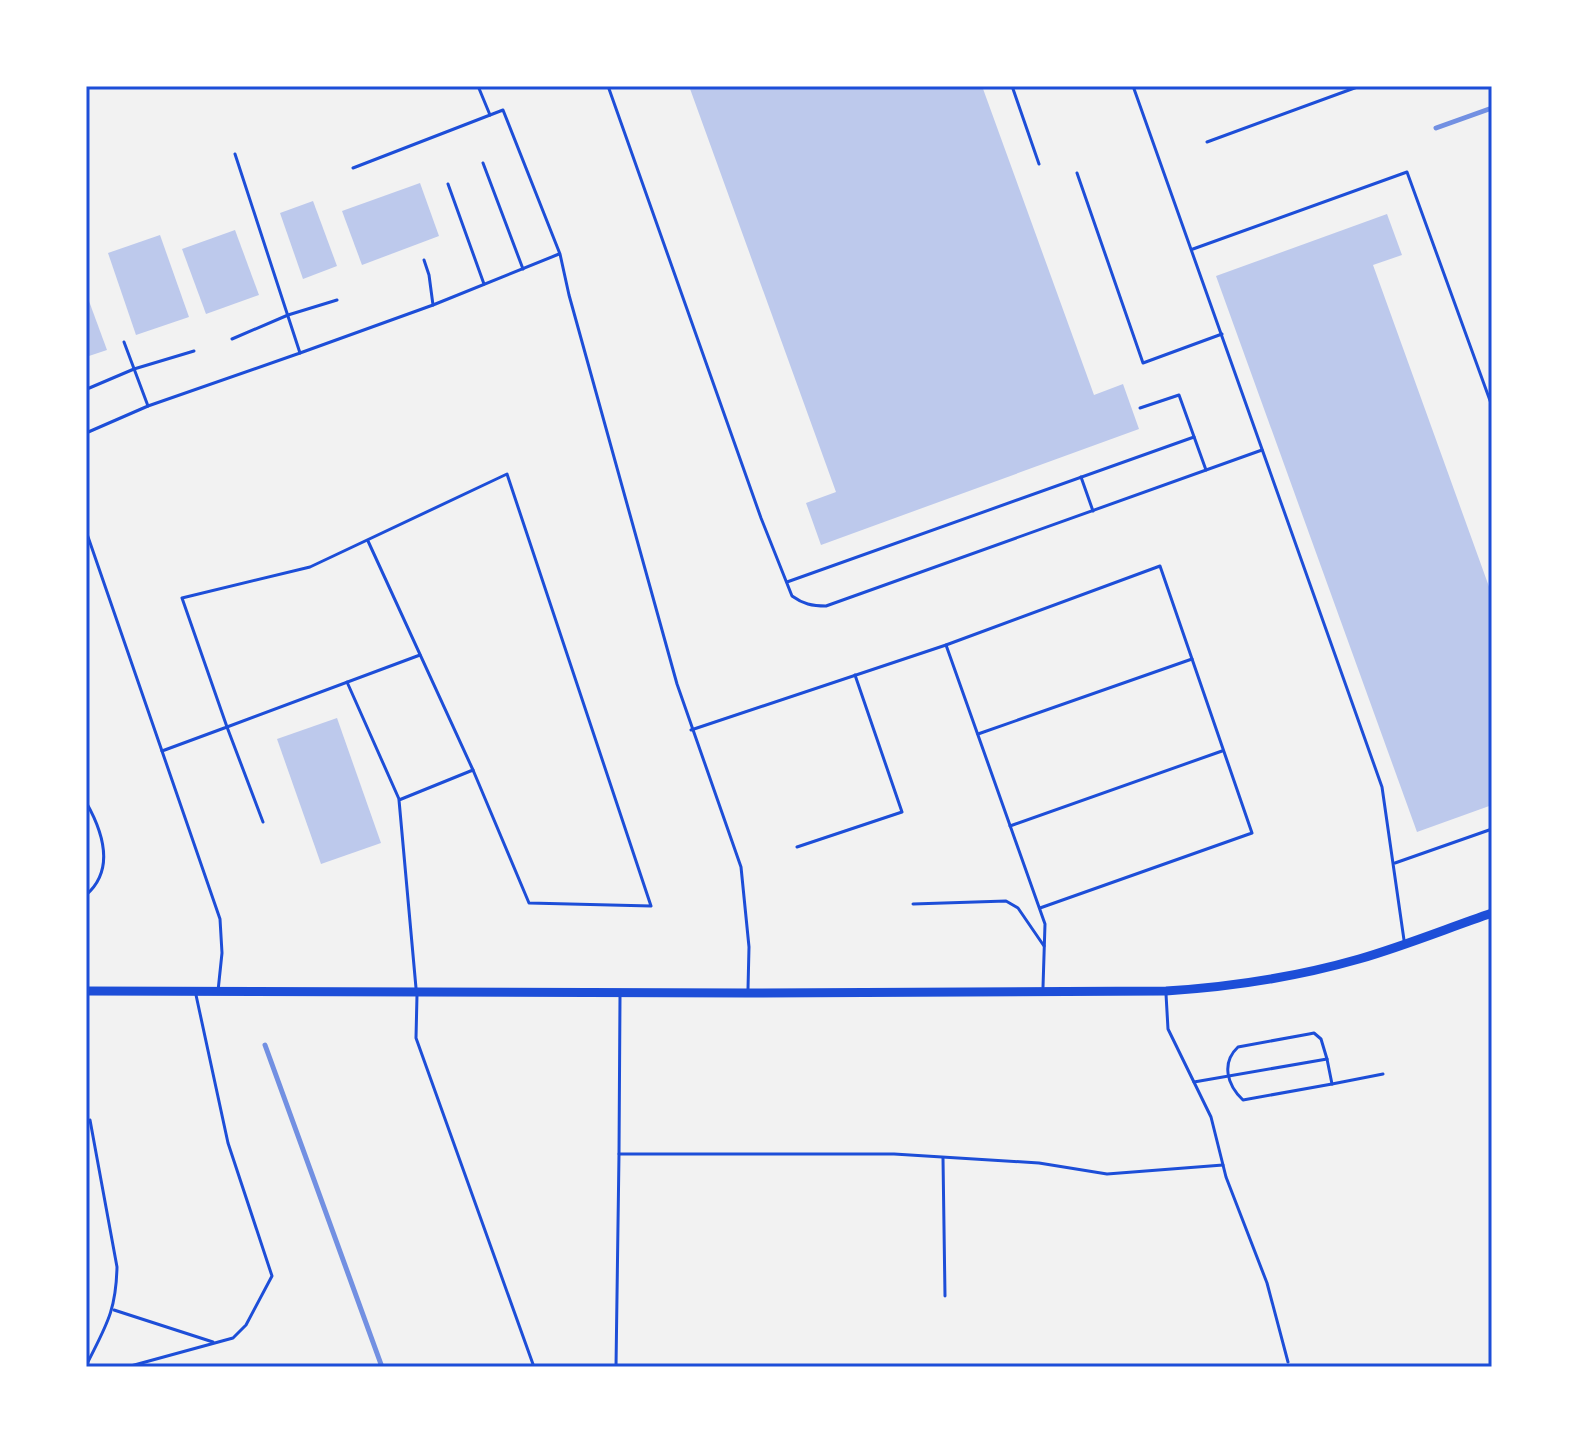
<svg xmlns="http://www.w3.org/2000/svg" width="1578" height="1453" font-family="'Source Sans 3',sans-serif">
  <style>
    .building { fill: #bdc9ec }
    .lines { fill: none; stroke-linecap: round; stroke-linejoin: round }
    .service { stroke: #1d4ed8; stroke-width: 3 }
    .secondary { stroke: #1d4ed8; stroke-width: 9 }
    .rail { stroke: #7290e2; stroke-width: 5 }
    .neatline { fill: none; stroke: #1d4ed8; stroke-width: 3 }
  </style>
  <rect width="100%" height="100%" fill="#f2f2f2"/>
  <g class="building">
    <polygon points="689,86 982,86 1094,395 1123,384 1139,429 821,545 806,503 836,492"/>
    <polygon points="420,183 439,236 362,265 342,211"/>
    <polygon points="313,201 337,266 303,279 280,213"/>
    <polygon points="1387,214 1402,255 1373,265 1492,595 1492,805 1417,832 1216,276"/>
    <polygon points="235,230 259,295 206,314 182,249"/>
    <polygon points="160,235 189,317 136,335 108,253"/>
    <polygon points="86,293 107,350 86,357"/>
    <polygon points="337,718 381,843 321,864 277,739"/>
  </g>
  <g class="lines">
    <g class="service">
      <polyline points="478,86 490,115"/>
      <path d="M608,86L761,518L792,596C803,604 812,606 826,606L1262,450"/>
      <polyline points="1012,86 1039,164"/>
      <polyline points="1133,86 1382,787 1404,940"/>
      <polyline points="1207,142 1360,86"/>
      <polyline points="483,163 523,269"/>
      <polyline points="353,168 503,110 560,254 569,295 677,684 741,867 749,947 748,989"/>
      <polyline points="1077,173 1143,363 1222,334"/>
      <polyline points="448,184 484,284"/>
      <polyline points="1193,249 1407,172 1492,406"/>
      <polyline points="433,305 559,254"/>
      <polyline points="232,339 288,315 337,300"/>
      <polyline points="300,353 433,305 429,275 424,260"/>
      <polyline points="87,389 134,369 194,351"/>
      <polyline points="148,406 300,353 235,154"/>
      <polyline points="1140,408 1179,395 1206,470"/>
      <polyline points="86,433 148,406 124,342"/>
      <polyline points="1081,477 1093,511"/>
      <polyline points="86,531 220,919 222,953 218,991"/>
      <polyline points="368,541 473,770"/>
      <polyline points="787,582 1194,437"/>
      <polyline points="946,645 1045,924 1043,987"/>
      <polyline points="347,682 399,799"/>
      <polyline points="691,730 946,645 1160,566 1252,833 1040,908"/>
      <polyline points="978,734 1192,659"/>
      <polyline points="162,751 227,727 182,598 310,567 507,474 651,906 529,903 473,770 399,800 416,988"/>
      <path d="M86,802C103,832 115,870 86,895"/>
      <polyline points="263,822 227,727 420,655"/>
      <polyline points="1010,826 1222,751"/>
      <polyline points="797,847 902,812 855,675"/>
      <polyline points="1395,863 1492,829"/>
      <polyline points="913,904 1006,901 1018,908 1044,946"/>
      <polyline points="1166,994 1168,1029 1211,1117 1226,1177 1267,1283 1288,1362"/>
      <polyline points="417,995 416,1038 534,1367"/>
      <polyline points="620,996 619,1154 894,1154 1039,1163 1107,1174 1223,1165"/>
      <path d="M1327,1059L1321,1039L1314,1033L1309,1034L1238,1047C1221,1063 1227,1085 1243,1100L1332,1084"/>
      <polyline points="1194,1082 1327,1059 1332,1084 1383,1074"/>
      <polyline points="943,1158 945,1296"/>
      <polyline points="114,1310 213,1342"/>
      <path d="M86,1366C105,1327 116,1313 117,1267L90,1120"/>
      <polyline points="127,1367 233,1338 246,1325 272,1276 228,1143 196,995"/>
      <polyline points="616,1367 619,1154"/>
    </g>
    <path class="secondary" d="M86,991L748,993L1166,991C1231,987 1296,977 1359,959C1404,946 1448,928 1492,913"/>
    <g class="rail">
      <polyline points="1436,128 1492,108"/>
      <polyline points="265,1045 382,1367"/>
    </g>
  </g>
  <rect width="1578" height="1453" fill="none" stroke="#ffffff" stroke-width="176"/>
  <rect x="88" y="88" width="1402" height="1277" class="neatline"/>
</svg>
